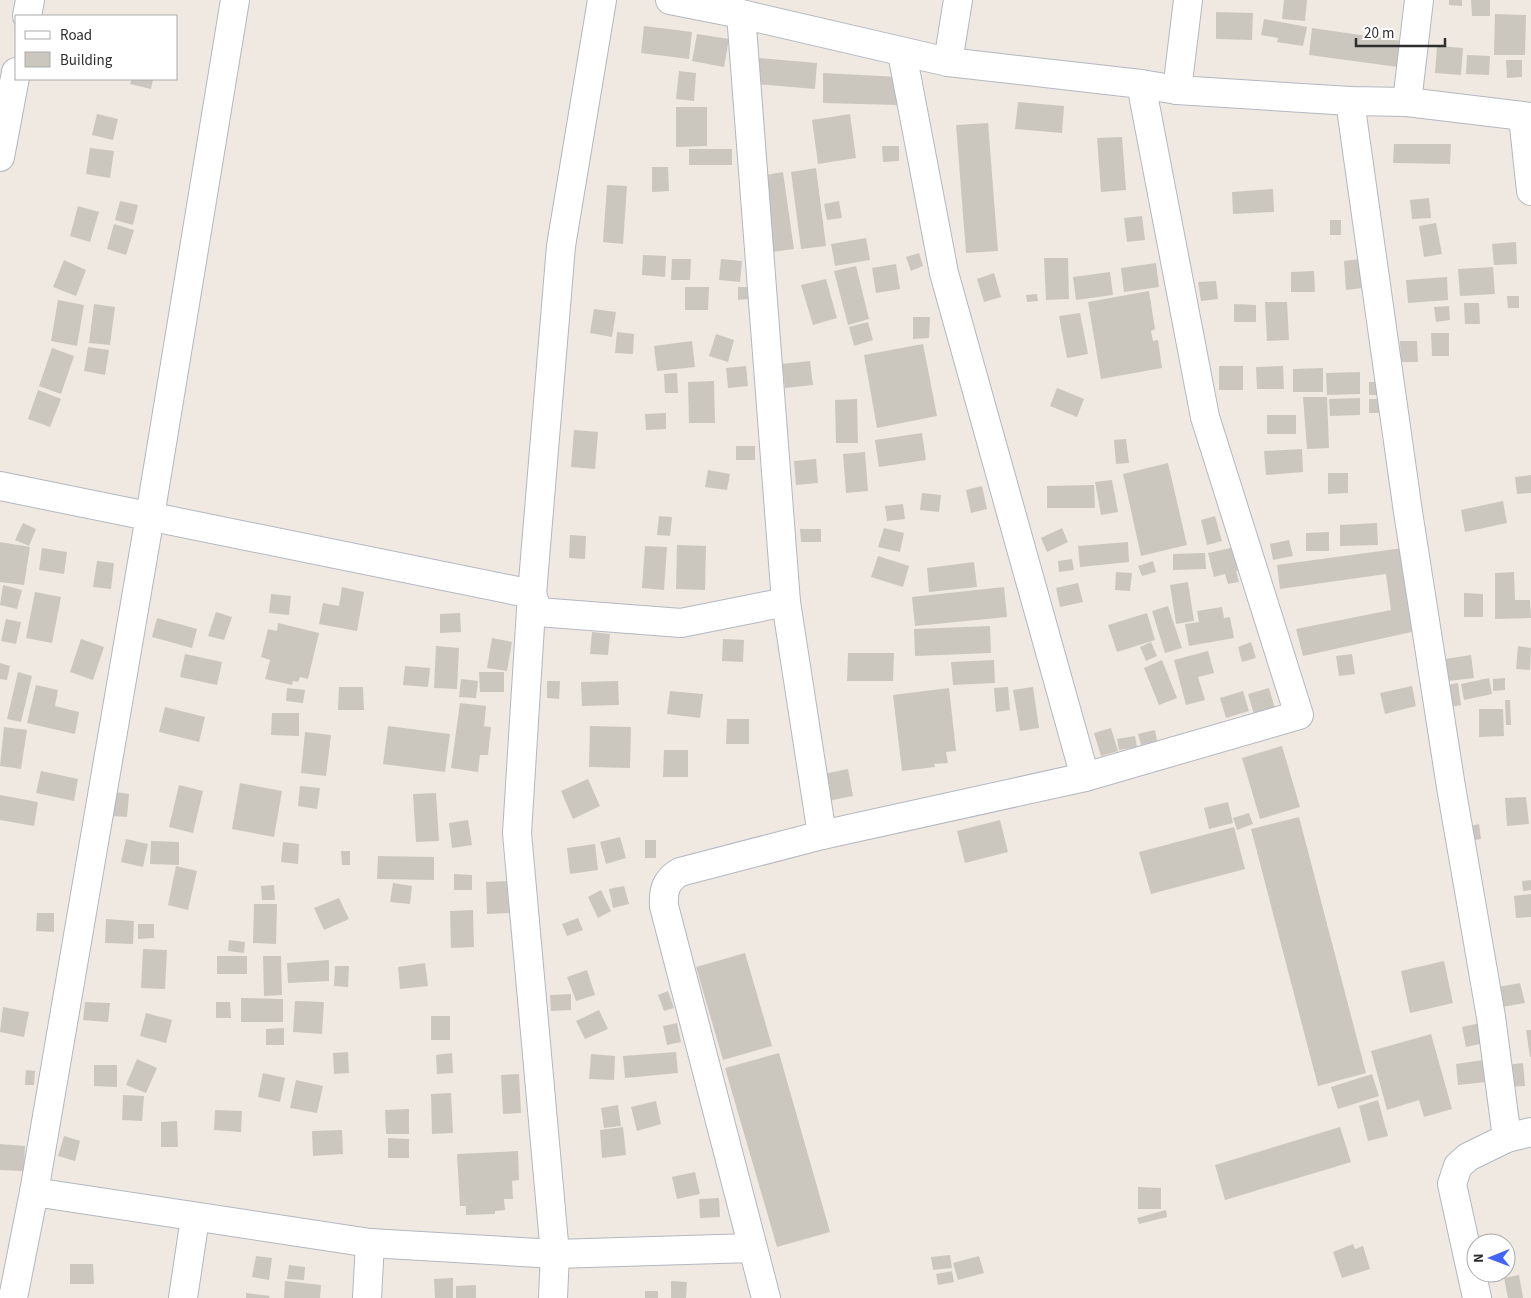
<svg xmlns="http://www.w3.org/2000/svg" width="1531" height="1298" font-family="'Source Sans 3',sans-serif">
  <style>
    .building { fill: #cbc7bf }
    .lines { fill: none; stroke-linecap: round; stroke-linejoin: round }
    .street-casing { stroke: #b4b7c1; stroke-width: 30 }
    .street { stroke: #fff; stroke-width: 28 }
  </style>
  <rect width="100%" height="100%" fill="#efe9e1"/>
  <g class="building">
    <polygon points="1284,0 1307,0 1305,21 1282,19"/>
    <polygon points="1449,0 1462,0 1462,6 1449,5"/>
    <polygon points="1471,0 1490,0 1490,16 1472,16"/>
    <polygon points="1216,12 1253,13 1252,40 1216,39"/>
    <polygon points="1495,14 1526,15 1525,55 1494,55"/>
    <polygon points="1264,19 1307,27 1303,46 1277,42 1278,38 1261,35"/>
    <polygon points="644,26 692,32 689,59 641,53"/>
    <polygon points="1312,28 1402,41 1398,67 1309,55"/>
    <polygon points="697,34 729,39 724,67 692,61"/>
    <polygon points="1437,46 1463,48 1461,75 1435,73"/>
    <polygon points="1467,55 1490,56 1489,75 1466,74"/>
    <polygon points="759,58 817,63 815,89 756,84"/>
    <polygon points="1506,60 1522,60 1522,77 1507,78"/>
    <polygon points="679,71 696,73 694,101 676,99"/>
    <polygon points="823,73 900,77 899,105 823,103"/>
    <polygon points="132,79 153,79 151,89 130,84"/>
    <polygon points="1018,102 1064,106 1062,133 1015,129"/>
    <polygon points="676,107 707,107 707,146 676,147"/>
    <polygon points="97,114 118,119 113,140 92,135"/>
    <polygon points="850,114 856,158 818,164 812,120"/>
    <polygon points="988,123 998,251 966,253 956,125"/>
    <polygon points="1122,137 1126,190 1101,192 1097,138"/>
    <polygon points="1394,144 1451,144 1450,164 1393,163"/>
    <polygon points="882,146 899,146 899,161 883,162"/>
    <polygon points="90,148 114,151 110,178 86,174"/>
    <rect x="689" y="149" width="43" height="16"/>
    <polygon points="652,167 668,167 669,191 652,192"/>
    <polygon points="816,168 826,246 801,249 791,172"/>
    <polygon points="783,172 794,249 772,252 761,176"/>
    <polygon points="607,185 627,186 623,244 603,242"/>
    <polygon points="1273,189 1274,212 1233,214 1232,192"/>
    <polygon points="1429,198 1431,218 1412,219 1410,200"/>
    <polygon points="120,201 138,205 133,225 115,220"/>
    <polygon points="839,201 842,218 827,220 824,204"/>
    <polygon points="78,206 99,212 90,242 70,236"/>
    <polygon points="1142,216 1145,240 1127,242 1124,218"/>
    <rect x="1330" y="220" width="11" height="15"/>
    <polygon points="1436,223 1442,254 1424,257 1419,226"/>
    <polygon points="114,224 134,230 126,255 107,249"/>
    <polygon points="866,238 870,260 835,266 831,244"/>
    <polygon points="1516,242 1517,264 1494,265 1492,244"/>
    <polygon points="919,253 923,266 911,271 906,257"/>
    <polygon points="643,255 666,256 665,277 642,275"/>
    <polygon points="1044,258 1068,258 1069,299 1046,300"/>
    <polygon points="672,259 691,259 690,280 671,280"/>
    <polygon points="721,259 742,261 740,282 719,280"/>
    <polygon points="1359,259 1362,288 1346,290 1344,261"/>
    <polygon points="64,260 86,270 76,296 53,287"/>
    <polygon points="1156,263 1159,287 1124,292 1121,268"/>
    <polygon points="896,264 900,289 876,293 872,268"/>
    <polygon points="856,266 869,319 848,325 834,271"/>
    <polygon points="1493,267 1495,294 1460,296 1458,269"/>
    <polygon points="1314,271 1315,292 1291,292 1291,272"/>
    <polygon points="1110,272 1113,295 1076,300 1073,277"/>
    <polygon points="994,273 1001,297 984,302 977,279"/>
    <polygon points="1447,277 1448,300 1408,303 1406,280"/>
    <polygon points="826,279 837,318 813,325 801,285"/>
    <polygon points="1216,281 1218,299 1201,301 1198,282"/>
    <polygon points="685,287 709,287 708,310 685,310"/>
    <polygon points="738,287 747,287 748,299 738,300"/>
    <polygon points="1149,291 1155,329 1151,331 1153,341 1158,340 1162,368 1101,379 1088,302"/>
    <polygon points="1037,294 1038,301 1027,302 1026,295"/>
    <polygon points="1507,296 1519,296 1519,308 1508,308"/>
    <polygon points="58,300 84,305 77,346 51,341"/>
    <polygon points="1265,302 1287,302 1289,340 1267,341"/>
    <polygon points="1464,303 1479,303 1480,324 1465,324"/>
    <polygon points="94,304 115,307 110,345 89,343"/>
    <polygon points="1234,304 1256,305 1256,322 1234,322"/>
    <polygon points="1449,306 1450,320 1436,322 1434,307"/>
    <polygon points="594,309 616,312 612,337 590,333"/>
    <polygon points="1080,313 1088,354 1067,358 1059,316"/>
    <polygon points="913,317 930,317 929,338 913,339"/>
    <polygon points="868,322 873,340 854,346 849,327"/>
    <polygon points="617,332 634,334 633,354 615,353"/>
    <polygon points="1431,333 1449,333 1449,356 1432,356"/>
    <polygon points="716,334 734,340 728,362 709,356"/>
    <polygon points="692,341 695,367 657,371 654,346"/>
    <polygon points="1400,341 1417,341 1418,362 1401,362"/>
    <polygon points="923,344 937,416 877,428 864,355"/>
    <polygon points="88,347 109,350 105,375 84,371"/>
    <polygon points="52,348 74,356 61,394 39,386"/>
    <polygon points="810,361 813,385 785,388 782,364"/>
    <polygon points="746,366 748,386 728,388 726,368"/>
    <rect x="1219" y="366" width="24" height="24"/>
    <polygon points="1283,366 1284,389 1257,389 1256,367"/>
    <polygon points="1323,368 1323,392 1293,392 1293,369"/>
    <polygon points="1360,372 1360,394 1327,395 1326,373"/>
    <polygon points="677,373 678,393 665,393 664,374"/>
    <polygon points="714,381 715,423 689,423 688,382"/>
    <rect x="1369" y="382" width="10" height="13"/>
    <polygon points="1057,388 1084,399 1077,417 1050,406"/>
    <polygon points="38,390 61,399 50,427 28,419"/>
    <polygon points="1303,397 1327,397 1329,448 1307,449"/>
    <polygon points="1360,398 1360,415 1330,416 1329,399"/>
    <polygon points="857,399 858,443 836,443 835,400"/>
    <rect x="1369" y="399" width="11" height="14"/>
    <polygon points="666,413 666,429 646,430 645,414"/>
    <rect x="1267" y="415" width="29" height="19"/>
    <polygon points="574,430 598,432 595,469 571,467"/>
    <polygon points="922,433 926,460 879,467 875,440"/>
    <polygon points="1126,439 1129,463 1116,464 1114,440"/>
    <rect x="736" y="446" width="19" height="14"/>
    <polygon points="1302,449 1303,472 1266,475 1264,451"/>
    <polygon points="865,452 868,491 846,493 843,454"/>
    <polygon points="816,459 818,483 796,485 794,461"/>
    <polygon points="1168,463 1187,545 1141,556 1123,474"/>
    <polygon points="708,470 730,474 727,490 705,487"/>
    <polygon points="1328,473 1348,473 1348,493 1328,494"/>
    <polygon points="1531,475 1531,493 1517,494 1515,477"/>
    <polygon points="1112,480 1118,512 1101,515 1095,482"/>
    <polygon points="1094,485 1095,508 1047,508 1047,486"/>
    <polygon points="982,486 987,509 971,513 966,490"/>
    <polygon points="922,493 941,495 939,512 920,510"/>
    <polygon points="1503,501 1507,523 1465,532 1461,510"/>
    <polygon points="903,504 905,519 887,521 885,506"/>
    <polygon points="659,516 672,517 670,536 657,535"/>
    <polygon points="1215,516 1222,541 1207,545 1201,520"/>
    <polygon points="23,523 36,529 29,546 15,540"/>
    <polygon points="1377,523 1378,545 1340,546 1340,525"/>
    <polygon points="884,528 904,533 900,552 878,547"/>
    <polygon points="1062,528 1068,542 1047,552 1041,538"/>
    <polygon points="800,529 821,529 821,542 801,542"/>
    <polygon points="1329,532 1329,551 1306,551 1306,533"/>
    <polygon points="570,535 586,536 585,559 569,558"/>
    <polygon points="1289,540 1293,556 1273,560 1270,544"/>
    <polygon points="0,542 30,547 24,585 0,582"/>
    <polygon points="1128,542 1129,562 1080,567 1078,546"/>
    <polygon points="677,545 706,546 705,590 676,589"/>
    <polygon points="645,546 667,547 664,590 642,588"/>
    <polygon points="1235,547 1241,570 1236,571 1239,582 1228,584 1225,574 1214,577 1208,553"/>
    <polygon points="42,548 67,552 64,574 39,570"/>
    <polygon points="1403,548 1416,631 1303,656 1296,629 1391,610 1386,574 1280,589 1277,565"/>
    <polygon points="1205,553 1206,569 1173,570 1173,554"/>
    <polygon points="878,556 909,566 903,587 871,577"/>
    <polygon points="1072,559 1074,570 1059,572 1058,561"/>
    <polygon points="97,561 114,563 111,589 93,587"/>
    <polygon points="1153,561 1156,572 1142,576 1138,566"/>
    <polygon points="974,562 977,587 929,592 927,568"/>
    <polygon points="1116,572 1132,573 1130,591 1115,590"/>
    <polygon points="1514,572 1515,600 1530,600 1531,618 1495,619 1495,573"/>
    <polygon points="1188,582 1194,621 1176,624 1170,585"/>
    <polygon points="1078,583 1083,602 1060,607 1056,588"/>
    <polygon points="3,585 22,590 17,609 0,605"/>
    <polygon points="342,587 364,592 357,631 319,624 323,603 339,606"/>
    <polygon points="1004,587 1007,617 915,626 912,597"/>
    <polygon points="35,592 61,597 52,643 26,638"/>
    <polygon points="1464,593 1483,594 1483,617 1464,617"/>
    <polygon points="271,594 291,596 289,615 269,613"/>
    <polygon points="1168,606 1182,648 1165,653 1152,611"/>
    <polygon points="1222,607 1224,618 1230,617 1234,638 1189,646 1185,624 1199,622 1197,611"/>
    <polygon points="216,612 232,617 224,640 208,636"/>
    <polygon points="460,613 461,632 440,633 440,614"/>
    <polygon points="1147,613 1155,640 1117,652 1108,625"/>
    <polygon points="157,618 197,629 192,648 152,637"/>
    <polygon points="6,619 21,622 16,644 1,641"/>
    <polygon points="278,623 319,633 308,679 300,677 298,682 293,681 292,685 265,679 270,660 261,657 268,629 277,631"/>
    <polygon points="990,626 991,653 915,656 914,629"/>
    <polygon points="592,632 610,634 608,655 590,654"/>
    <polygon points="492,638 512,642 507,671 487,668"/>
    <polygon points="81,639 104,647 93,680 70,672"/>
    <polygon points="723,639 744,640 743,662 722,661"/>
    <polygon points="1151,642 1157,656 1146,661 1140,647"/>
    <polygon points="1251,642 1256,658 1242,662 1238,647"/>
    <polygon points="436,646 459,648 457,689 434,688"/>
    <polygon points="1518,646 1531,648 1530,670 1516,669"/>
    <polygon points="1208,651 1214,673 1198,677 1205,700 1186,705 1174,660"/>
    <polygon points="848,653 894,653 893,681 847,681"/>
    <polygon points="185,654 222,662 217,685 180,677"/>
    <polygon points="1352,654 1355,674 1339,676 1336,656"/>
    <polygon points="1471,655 1474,678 1448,681 1445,659"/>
    <polygon points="994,660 995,683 953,685 951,662"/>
    <polygon points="1162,660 1177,698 1159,705 1144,668"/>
    <polygon points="0,663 10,666 7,680 0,679"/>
    <polygon points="405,666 430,668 428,687 403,685"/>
    <polygon points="18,672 32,676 21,722 7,719"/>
    <polygon points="479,672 504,672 504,692 480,692"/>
    <polygon points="1489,678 1492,694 1464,700 1461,684"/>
    <polygon points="1505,678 1505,690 1493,691 1493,679"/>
    <polygon points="461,679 478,681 476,698 459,697"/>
    <polygon points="547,681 560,681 559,699 547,698"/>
    <polygon points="618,681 619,705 582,706 581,682"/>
    <polygon points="1458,683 1461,705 1446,708 1442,686"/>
    <polygon points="36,685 58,690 55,706 79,712 75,734 27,723"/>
    <polygon points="1412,686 1416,706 1385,714 1380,693"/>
    <polygon points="339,687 363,687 364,710 338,710"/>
    <polygon points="1008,687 1010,710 996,712 994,688"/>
    <polygon points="1033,687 1039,728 1020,731 1013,690"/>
    <polygon points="287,688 305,690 303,703 286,701"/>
    <polygon points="949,688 956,751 946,752 948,763 934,764 935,767 902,771 893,695"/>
    <polygon points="1269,688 1277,715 1256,721 1248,694"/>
    <polygon points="670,691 703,694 700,718 667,714"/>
    <polygon points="1243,691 1249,711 1226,718 1220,698"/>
    <polygon points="1505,700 1510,700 1511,725 1506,725"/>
    <polygon points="460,703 486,706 484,726 491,727 488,755 480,755 478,772 451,768"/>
    <polygon points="165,707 205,717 199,742 159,732"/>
    <polygon points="1479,709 1503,709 1504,736 1479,737"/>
    <polygon points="272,713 299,713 299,736 271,735"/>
    <polygon points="727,719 749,719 749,744 726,744"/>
    <polygon points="388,726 450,734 445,772 383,764"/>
    <polygon points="590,726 631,727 630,768 589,767"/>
    <polygon points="4,727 27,730 21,769 0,766"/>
    <polygon points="1111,728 1118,751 1101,756 1094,733"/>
    <polygon points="1155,730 1157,741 1141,745 1138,734"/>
    <polygon points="305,732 331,735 326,776 301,773"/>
    <polygon points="1135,736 1137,747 1119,750 1117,739"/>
    <polygon points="1282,746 1300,807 1260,819 1242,758"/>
    <polygon points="664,750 688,750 688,777 663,777"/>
    <polygon points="848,769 853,796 828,801 823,774"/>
    <polygon points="41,771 78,779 74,801 36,793"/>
    <polygon points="588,779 600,806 573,819 561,791"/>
    <polygon points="240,783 282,791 274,837 232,829"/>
    <polygon points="179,785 203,791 193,833 169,827"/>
    <polygon points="300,786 320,788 317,809 298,806"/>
    <polygon points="115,792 129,794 127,817 113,816"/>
    <polygon points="436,793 439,841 416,842 413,794"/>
    <polygon points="0,795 38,802 34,826 0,820"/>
    <polygon points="1526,797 1529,824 1507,826 1505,798"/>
    <polygon points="1228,802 1233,823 1209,829 1204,808"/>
    <polygon points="1249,813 1253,824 1237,830 1233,818"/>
    <polygon points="1299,817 1366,1073 1318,1086 1251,829"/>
    <polygon points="468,820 472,845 452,848 449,823"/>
    <polygon points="1000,820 1008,852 965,863 957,831"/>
    <polygon points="1479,824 1481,839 1468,841 1466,827"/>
    <polygon points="1234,827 1245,869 1151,894 1139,852"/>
    <polygon points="620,837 626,858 606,864 600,842"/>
    <polygon points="126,839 148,844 143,867 121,862"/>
    <rect x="645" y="840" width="11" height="18"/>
    <polygon points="151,841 179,842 179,865 150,864"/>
    <polygon points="283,842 299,844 298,864 281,862"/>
    <polygon points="595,844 598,870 570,874 567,848"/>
    <polygon points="341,851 350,851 350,865 342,865"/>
    <polygon points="378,856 434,857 434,880 377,879"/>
    <polygon points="176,866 197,871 188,910 168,905"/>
    <polygon points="454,874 472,875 472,890 454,890"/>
    <polygon points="1531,880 1531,890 1523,891 1522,881"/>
    <polygon points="508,881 509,913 487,914 486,882"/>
    <polygon points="393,883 412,886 410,904 390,902"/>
    <polygon points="274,885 275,900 262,900 261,886"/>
    <polygon points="624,886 629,904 613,908 609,889"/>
    <polygon points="601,890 611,911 598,918 588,897"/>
    <polygon points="1531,894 1531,917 1516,918 1514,896"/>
    <polygon points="339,898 349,919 324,930 314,908"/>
    <polygon points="254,904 277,904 276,944 253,943"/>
    <polygon points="473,910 474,947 451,948 450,911"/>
    <polygon points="37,913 54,913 54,932 36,931"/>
    <polygon points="578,918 583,930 567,936 562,924"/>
    <polygon points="106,919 134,921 133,944 105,943"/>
    <polygon points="138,924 154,924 154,938 138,939"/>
    <polygon points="229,940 245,942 244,953 228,951"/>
    <polygon points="143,949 167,950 165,989 141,988"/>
    <polygon points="745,953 772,1046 723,1060 696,967"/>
    <rect x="217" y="956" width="30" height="18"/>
    <polygon points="263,956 281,956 282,995 264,996"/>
    <polygon points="329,960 329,981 288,983 287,963"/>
    <polygon points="1444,961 1453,1003 1410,1013 1401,971"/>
    <polygon points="425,963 428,986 400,989 398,967"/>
    <polygon points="335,966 349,966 348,987 334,986"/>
    <polygon points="587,970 595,995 576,1001 567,977"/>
    <polygon points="1520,983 1525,1003 1502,1007 1498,987"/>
    <polygon points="668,991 674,1008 664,1011 658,995"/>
    <polygon points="571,994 571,1010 551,1011 550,995"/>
    <polygon points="241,998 283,999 283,1022 241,1022"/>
    <polygon points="295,1001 324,1002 322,1034 293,1032"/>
    <polygon points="85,1002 110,1003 108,1022 83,1020"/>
    <polygon points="216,1002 230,1002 231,1018 216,1018"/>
    <polygon points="3,1007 29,1012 24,1037 0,1032"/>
    <polygon points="599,1010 608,1029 585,1039 576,1021"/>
    <polygon points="146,1013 172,1020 166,1043 140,1036"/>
    <rect x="431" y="1016" width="19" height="24"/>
    <polygon points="677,1023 681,1042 667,1045 663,1026"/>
    <polygon points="1480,1023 1484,1043 1466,1047 1462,1027"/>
    <polygon points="284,1028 284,1045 266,1045 266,1029"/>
    <polygon points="1526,1030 1531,1030 1531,1057 1530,1057"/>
    <polygon points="1431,1034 1452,1109 1424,1117 1419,1100 1387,1110 1371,1051"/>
    <polygon points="348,1052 349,1073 334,1074 333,1053"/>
    <polygon points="676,1052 678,1073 625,1078 623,1056"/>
    <polygon points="452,1053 453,1073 437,1074 436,1055"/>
    <polygon points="779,1053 830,1232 777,1247 725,1068"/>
    <polygon points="591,1054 615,1056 614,1080 589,1079"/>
    <polygon points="137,1059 157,1068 146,1093 126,1085"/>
    <polygon points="1483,1060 1486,1082 1458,1085 1456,1064"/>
    <polygon points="1523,1063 1525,1086 1508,1087 1506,1065"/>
    <polygon points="94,1065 117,1065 117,1087 94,1086"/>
    <polygon points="26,1070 35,1071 34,1085 25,1085"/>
    <polygon points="263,1073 285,1078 280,1102 258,1097"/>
    <polygon points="519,1074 521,1113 503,1114 501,1075"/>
    <polygon points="1372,1074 1379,1096 1338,1109 1331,1087"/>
    <polygon points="296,1080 323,1086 317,1113 290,1108"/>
    <polygon points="451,1093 453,1133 432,1134 431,1094"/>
    <polygon points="123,1095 144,1096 142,1121 122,1120"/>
    <polygon points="1378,1100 1388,1136 1368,1141 1359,1106"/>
    <polygon points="656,1101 661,1124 637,1131 631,1107"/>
    <polygon points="618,1105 621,1126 604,1128 601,1108"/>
    <polygon points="409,1109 409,1134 386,1134 385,1110"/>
    <polygon points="215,1110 242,1111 241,1132 214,1130"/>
    <polygon points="177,1121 178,1147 161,1147 161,1122"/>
    <polygon points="623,1127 626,1155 602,1158 600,1130"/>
    <polygon points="1340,1127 1351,1162 1225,1200 1215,1165"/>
    <polygon points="342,1130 343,1154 313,1156 312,1131"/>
    <polygon points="64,1136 80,1141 75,1161 58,1156"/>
    <polygon points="388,1138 409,1139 409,1158 388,1158"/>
    <polygon points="0,1144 25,1146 24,1171 0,1170"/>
    <polygon points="518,1151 519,1180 512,1181 513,1199 504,1199 505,1210 495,1211 495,1214 466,1215 466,1206 460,1206 457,1154"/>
    <polygon points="695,1172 700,1194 677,1199 672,1177"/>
    <polygon points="1138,1187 1161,1188 1161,1209 1138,1209"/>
    <polygon points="719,1198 720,1217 700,1218 699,1199"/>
    <polygon points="1166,1210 1167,1217 1139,1224 1137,1218"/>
    <polygon points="1353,1244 1355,1249 1363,1246 1370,1269 1342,1278 1333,1252"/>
    <polygon points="950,1255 952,1268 933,1270 931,1257"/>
    <polygon points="256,1256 272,1258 269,1280 252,1277"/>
    <polygon points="979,1256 984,1273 958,1280 953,1263"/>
    <polygon points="70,1264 93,1264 94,1284 70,1284"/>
    <polygon points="289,1265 305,1267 304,1280 287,1279"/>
    <polygon points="952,1271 954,1282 938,1285 936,1274"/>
    <polygon points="1519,1275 1523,1298 1508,1298 1504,1278"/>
    <polygon points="453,1278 453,1298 435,1298 434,1279"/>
    <polygon points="285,1281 321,1285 320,1298 284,1298"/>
    <polygon points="671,1281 687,1282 686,1298 671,1298"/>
    <polygon points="476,1285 476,1298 456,1298 456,1286"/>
    <rect x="645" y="1291" width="13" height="7"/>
    <polygon points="246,1293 270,1296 269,1298 246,1298"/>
  </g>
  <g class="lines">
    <g class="street-casing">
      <g id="street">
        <polyline points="670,0 741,14 948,62 1141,84 1177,90 1350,101 1407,102 1531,117"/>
        <polyline points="741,14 786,602 822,835"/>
        <polyline points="27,16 30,0"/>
        <polyline points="902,53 944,273 1085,777"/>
        <polyline points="948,62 958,0"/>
        <polyline points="1177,90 1188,0"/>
        <polyline points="1350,101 1408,512 1451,787 1491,1017 1507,1138"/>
        <polyline points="1407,102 1419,0"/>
        <polyline points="1523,117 1531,191"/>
        <polyline points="0,157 16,72"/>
        <polyline points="0,486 532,594 538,612 681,623 786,602"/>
        <polyline points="34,1192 370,1243 555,1254 752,1248"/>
        <polyline points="13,1298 34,1192 150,516 235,0"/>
        <polyline points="183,1298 195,1218"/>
        <polyline points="367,1298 370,1243"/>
        <polyline points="553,1298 555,1254 517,833 532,594 561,246 602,0"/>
        <path d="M766,1298L664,906C663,890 666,880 680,872L822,835L1085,777L1299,715L1205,417L1141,84"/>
        <polyline points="1477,1298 1452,1184 1458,1166 1468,1157 1507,1138 1531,1132"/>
      </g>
    </g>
    <use href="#street" class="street"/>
  </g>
  <rect x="15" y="15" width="162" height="65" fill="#ffffff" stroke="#ababab"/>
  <rect x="25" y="31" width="25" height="8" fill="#ffffff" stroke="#ababab"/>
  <text x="60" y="40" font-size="15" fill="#2e2e2e">Road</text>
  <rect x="25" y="52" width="25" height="15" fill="#cbc7bf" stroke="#ababab"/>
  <text x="60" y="65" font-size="15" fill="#2e2e2e">Building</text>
  <g transform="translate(1491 1258) rotate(269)"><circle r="24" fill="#ffffff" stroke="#ababab"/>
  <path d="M0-4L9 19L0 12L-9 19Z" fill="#4264fb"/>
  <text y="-8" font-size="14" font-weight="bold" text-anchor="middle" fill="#2e2e2e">N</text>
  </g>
  <path d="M1356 38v8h89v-8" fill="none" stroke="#2e2e2e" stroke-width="2.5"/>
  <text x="1364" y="38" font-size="15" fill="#2e2e2e" stroke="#ffffff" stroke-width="4" paint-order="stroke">20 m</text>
</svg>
